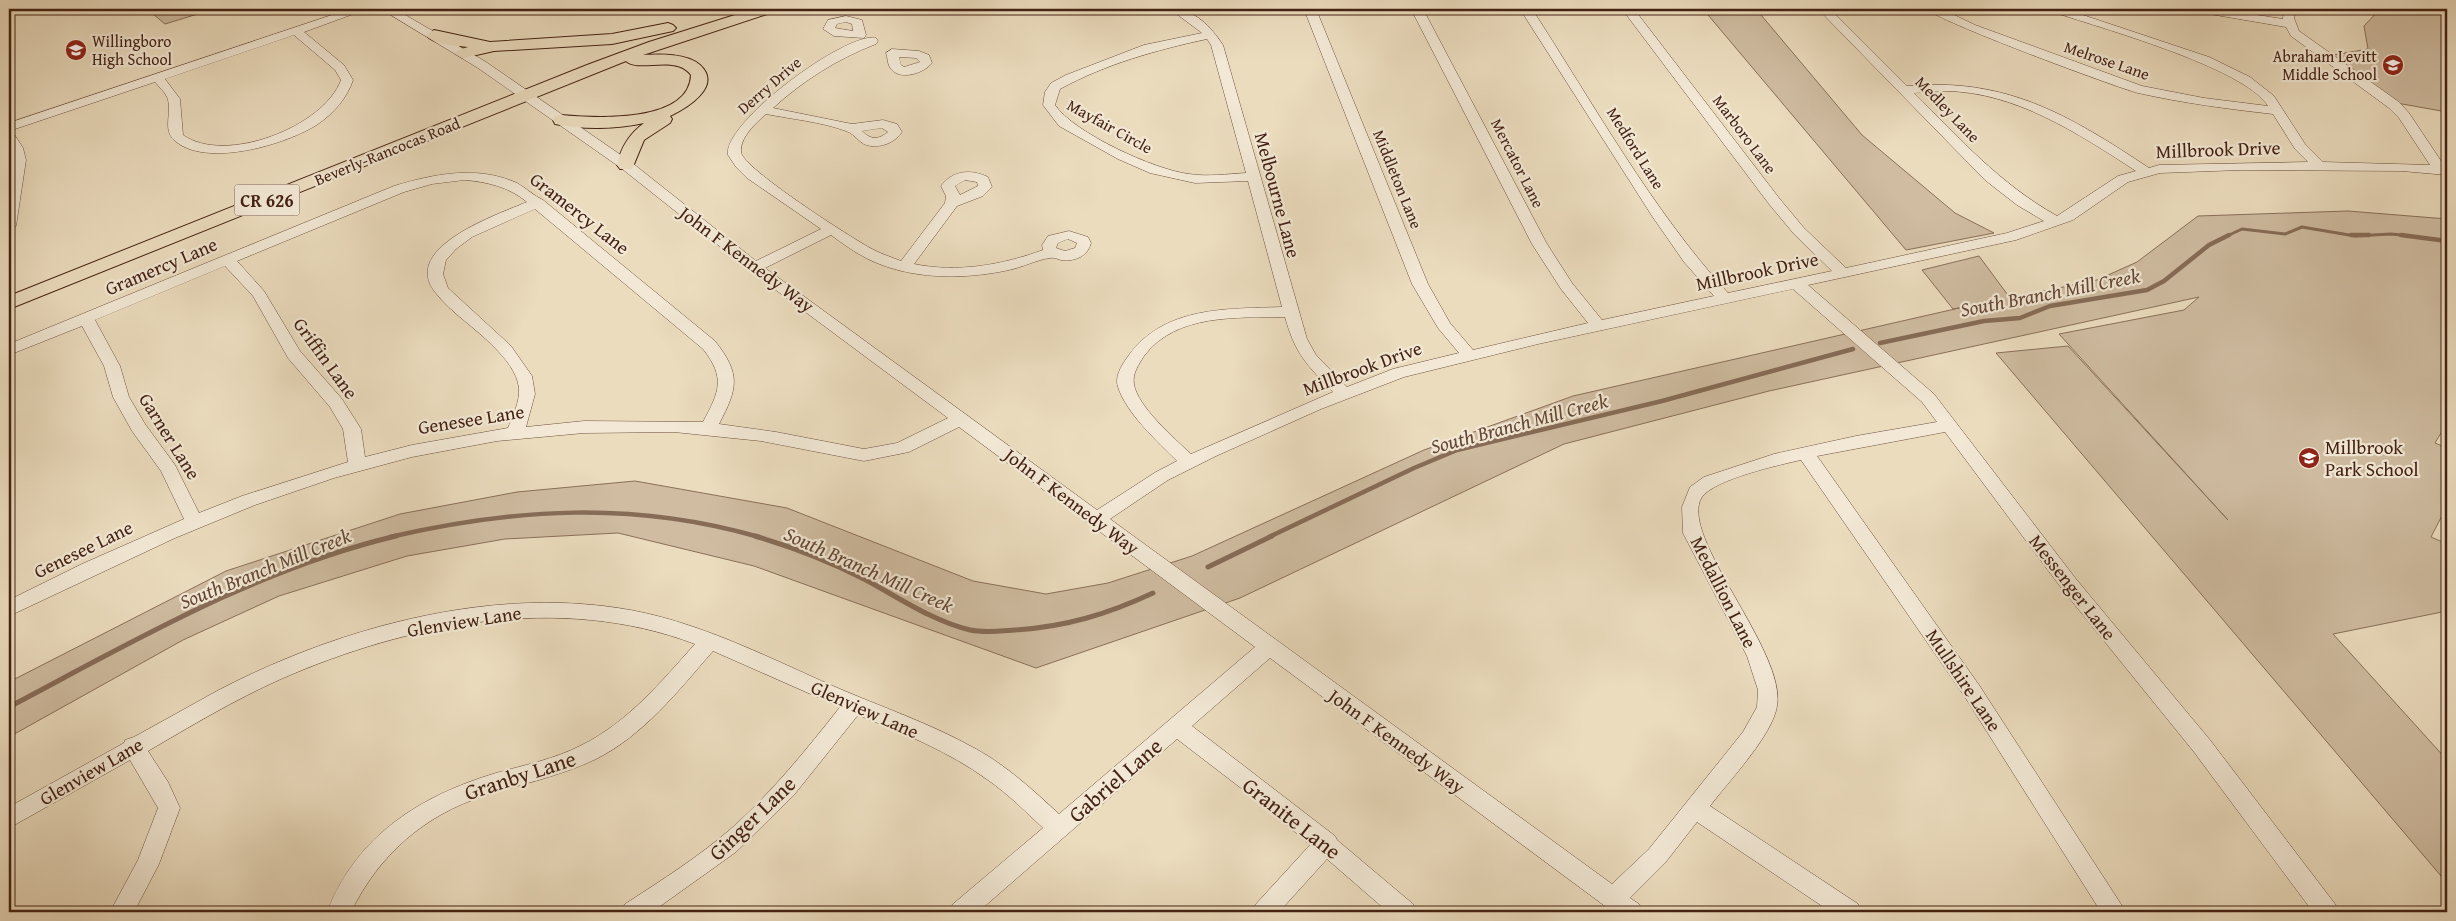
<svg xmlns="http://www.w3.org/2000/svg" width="2456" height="921" font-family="'Gentium Book Plus',serif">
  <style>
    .green { fill: #cfbca1; stroke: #8a6f5a }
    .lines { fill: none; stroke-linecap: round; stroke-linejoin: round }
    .stream-far2 { stroke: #866c57; stroke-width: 3 }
    .stream-far1 { stroke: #866c57; stroke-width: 4.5 }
    .stream { stroke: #866c57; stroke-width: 5 }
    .minor-casing { stroke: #6e503e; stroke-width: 1 }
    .major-casing { stroke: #442213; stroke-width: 2 }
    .minor { fill: #f2e8d5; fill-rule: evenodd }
    .major { fill: #ebdcbe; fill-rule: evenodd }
    .labels { text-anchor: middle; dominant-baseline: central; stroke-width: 4.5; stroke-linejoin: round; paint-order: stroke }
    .far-poi-label { font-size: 16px; fill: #442213; stroke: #f2e8d5; text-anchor: start }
    .far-street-label { font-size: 16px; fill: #442213; stroke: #f2e8d5 }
    .shield { fill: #f2e8d5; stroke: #785d4d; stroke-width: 1 }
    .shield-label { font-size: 18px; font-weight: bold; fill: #442213 }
    .street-label { font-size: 19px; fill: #442213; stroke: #f2e8d5 }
    .poi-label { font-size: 19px; fill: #442213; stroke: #f2e8d5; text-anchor: start }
    .water-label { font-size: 20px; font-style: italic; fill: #654735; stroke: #f2e8d5 }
    .near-street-label { font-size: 22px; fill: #442213; stroke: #f2e8d5 }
  </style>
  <rect width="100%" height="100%" fill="#ebdcbe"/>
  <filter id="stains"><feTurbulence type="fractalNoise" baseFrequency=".004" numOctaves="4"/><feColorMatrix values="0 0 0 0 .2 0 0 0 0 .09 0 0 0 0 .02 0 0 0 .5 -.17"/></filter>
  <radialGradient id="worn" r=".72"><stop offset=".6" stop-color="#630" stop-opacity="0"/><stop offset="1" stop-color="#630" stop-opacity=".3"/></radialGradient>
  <g class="green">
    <polygon points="147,9 214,9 165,24"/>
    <polygon points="1703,9 1756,9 1862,135 1955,213 1994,233 1906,250"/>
    <polygon points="2380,9 2447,9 2447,112 2391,102 2327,56 2368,49 2364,26"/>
    <polygon points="2348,211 2447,219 2447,423 2435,443 2447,448 2447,506 2431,537 2447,544 2447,611 2333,634 2447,760 2447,883 1996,353 2068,346 2228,520 2059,334 2184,310 2199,297 1769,391 1564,444 1240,598 1036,668 754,566 618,533 505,539 407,556 279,596 183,640 9,737 9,682 226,571 400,514 517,492 635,481 787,508 973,581 1046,594 1108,583 1192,556 1424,450 1573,396 1968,306 1953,309 1922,270 1979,256 2010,298 2097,280 2137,262 2198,216"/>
  </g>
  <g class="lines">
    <polyline class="stream-far2" points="2227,236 2242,229 2285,234 2302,227 2355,236 2391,234 2411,236"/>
    <g class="stream-far1">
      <polyline points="2351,235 2369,235"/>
      <polyline points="2401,235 2447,241"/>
      <polyline points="1880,343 1984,321 2020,318 2050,306 2147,290 2164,281 2209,245 2229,235"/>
      <path d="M390,537C517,508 633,501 759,537"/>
      <polyline points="1269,537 1414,468 1457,450 1662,401 1853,349"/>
    </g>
    <g class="stream">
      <path d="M755,536C792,547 829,561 864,579C898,597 932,621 970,630C984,633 1000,631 1015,630C1065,627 1108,614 1153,593"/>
      <polyline points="1208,567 1272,536"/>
      <path d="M9,707C134,641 257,569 396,536"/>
    </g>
    <g class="minor-casing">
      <g id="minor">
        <path d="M350,9H367L304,32L344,65L353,80C347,98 334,113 318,124C288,144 205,169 174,140C162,129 173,111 167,97C164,91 159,87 155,82L9,131V123ZM294,35L335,70L341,80C324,127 225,165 183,135L180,99L165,79Z"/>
        <path d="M381,9H395L486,62L631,162L756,261L821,229L747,178L736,167L728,155C722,123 847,31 876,38L878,41L876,44C837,59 804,80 773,108L852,124L883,120L897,124L902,132C895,142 884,147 871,146C859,145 856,134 846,131C822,122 791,119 766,114C756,123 740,137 741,152C742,168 853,239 872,249C881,254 891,257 901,261L945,203L946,196L941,186C953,170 971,169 988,177L992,187L983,196L957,206L914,264C957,273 1002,265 1043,250L1042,245L1048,236L1069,231L1088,237L1091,243C1088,256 1075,262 1061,260C1057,259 1054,257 1050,258C1036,260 1023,267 1009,270C963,280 909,280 866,258C854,252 842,243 831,235L765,268L1097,510L1156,472L1177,461C1158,442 1126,413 1118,387C1114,376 1123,363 1129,355C1165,306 1227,309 1282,307L1248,181L1195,183L1150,173L1118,159L1059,126L1043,105L1045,92L1051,83L1066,75L1144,45L1202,33L1170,9C1195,9 1210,26 1223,45L1307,339L1316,355L1347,387L1393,369L1459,353L1438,328L1412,284L1304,9H1316L1428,284L1450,323L1473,350L1588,323L1561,289L1532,244L1411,9H1423L1547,244L1572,283L1602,320L1714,296L1684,262L1652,216L1520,9H1532C1593,103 1652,210 1728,293L1832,271L1794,234L1769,204L1622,9H1634L1779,198L1804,228L1846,268L2007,233L2044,221L2017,205L1985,180L1818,9H1830L1907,86C2006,77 2069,115 2149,168L2159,165L2308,162L2295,149L2273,114C2228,109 2183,103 2138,93C2115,87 1935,20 1927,9H1942L1975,25L2142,86L2204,98L2268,106C2244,67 2097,27 2050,11L2048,9H2065L2209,57L2250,77L2274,96L2305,144L2323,162L2430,165L2399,118L2389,108L2291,36L2286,27L2198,12L2192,9H2218L2283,19L2284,9H2296L2294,18L2299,31L2399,102L2409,113L2445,167H2447V175L2402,171L2240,170L2160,173L2128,182L2073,220L2016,240L1808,285L1934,394L2076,579L2210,740L2335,904L2339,912H2313L2194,752L2062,589L1945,432L1817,456L1979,685L2126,912H2101L1965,697L1801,460C1779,465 1715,479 1702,497C1677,535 1787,651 1777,706C1773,735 1728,782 1710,806L1858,904L1862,912H1831L1697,822L1665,863L1630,898L1639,904L1643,912H1613L1270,658L1192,726L1335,836L1337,840L1413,904L1417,912H1388L1327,859L1279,912H1252L1256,904L1310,845L1267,808L1177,739L978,912H949L953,904L1043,828C1025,811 1008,794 988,780C948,751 903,733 858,715L794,795L736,852L652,912H621L625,904C662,880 700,856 733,827C773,791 807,749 840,707L713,651C678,691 644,735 596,759C561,776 521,784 484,796C424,815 378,856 351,912H327C357,835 420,796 496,773C525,765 555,759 582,745C628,722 661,682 695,644C560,593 409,623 281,679C234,700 191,726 148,751L168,782L180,808L159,864L134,912H110L138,860L158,808L130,760L9,828V807L124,743L125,740L134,737C162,722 189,706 217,691C343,625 504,582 645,613C711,628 772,659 833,686C881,707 930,723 976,749C1007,766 1033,790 1059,814L1255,647L959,427L909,452L864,461L761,441L674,432L584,433L497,441L412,457L334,478L255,505L175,538L9,616V600L82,564L184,519L161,471L132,431L113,397L104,366L82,326L9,355V344L394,186C434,174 477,165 517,183C526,188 534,196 543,200L715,341C741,374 738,388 719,424L776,432L864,449L897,443L948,418L757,276L621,168L478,68ZM1207,39L1211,45L1246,173C1227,174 1208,177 1189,174C1155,170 1074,133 1055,105L1060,89C1106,64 1156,50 1207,39ZM1946,91C2016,92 2079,134 2136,171L2118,176L2057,216C1999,183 1961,140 1914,93ZM882,128L888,132C878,140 871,140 862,131ZM465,180C488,182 509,187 527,202C499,214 400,247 435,292C451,313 476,328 494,347C505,358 517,372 519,388C520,401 513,416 508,428L412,445L365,457L361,429L342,399L300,351L264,291L237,261L404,192L432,184ZM965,180L977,182L978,186L960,195L955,186ZM535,209L703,349C726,378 719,392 703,422L584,421L526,427L535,394L532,376L511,346L448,288L443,274L446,260L456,249L472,237ZM1068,239L1077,243L1075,248L1065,251L1056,248L1058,243ZM225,266L253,296L288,358L330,407L343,429L348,462L242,496L199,513L175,465L145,424L129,397L120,366L95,320ZM1793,289L1922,402L1937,422L1856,436L1774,454L1704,477L1690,487L1682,507L1683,533L1747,656L1758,690L1757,707L1743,732L1649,849L1612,884L1110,519L1168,480L1216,456L1321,409L1404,377L1538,344ZM1285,317C1295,354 1307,365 1333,392L1191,454C1175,439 1137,406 1134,384C1132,374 1139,364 1144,356C1176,313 1238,318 1285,317Z"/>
        <path d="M846,16L862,20L866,35L864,38L834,36L823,29L828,20ZM846,22L852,24L853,31L835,28L837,24Z"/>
        <path d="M892,49L919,51L929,55L932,63C924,73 901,81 891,69C887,64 888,58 886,53ZM899,57L916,58L920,62L904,67L901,65Z"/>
        <polygon points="9,133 14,134 23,148 26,160 16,226 9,230 9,182 12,160 9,147"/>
      </g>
    </g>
    <g class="major-casing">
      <g id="major">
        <path d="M754,9H775L773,12L643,55C660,54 687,53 700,65C723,86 687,108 670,116L672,119L670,123L644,140L632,169H620L617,165C621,147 629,134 644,123C617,129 583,130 555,124L553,120L555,116L561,115C594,118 689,124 691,75C676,54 639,73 626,61L9,309V296L587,65L649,42Z"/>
        <path d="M668,23L673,25L676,28L673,31L612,44L494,51L463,58L455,53L458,50L468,47C456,46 435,45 426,35L434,30L490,42L612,34Z"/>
      </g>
    </g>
    <use href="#minor" class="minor"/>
    <use href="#major" class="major"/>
  </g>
  <defs>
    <g id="school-disc" transform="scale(1.125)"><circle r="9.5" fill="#8f2418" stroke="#f2e8d5"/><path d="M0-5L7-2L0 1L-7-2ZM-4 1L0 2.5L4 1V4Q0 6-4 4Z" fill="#fff"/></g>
  </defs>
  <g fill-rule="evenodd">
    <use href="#school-disc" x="76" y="50"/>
    <use href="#school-disc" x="2393" y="65"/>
    <use href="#school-disc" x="2309" y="458"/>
  </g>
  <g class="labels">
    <g class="far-poi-label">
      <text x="92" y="41">Willingboro<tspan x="92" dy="18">High School</tspan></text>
      <text x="2377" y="56" text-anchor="end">Abraham Levitt<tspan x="2377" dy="18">Middle School</tspan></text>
    </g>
    <g class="far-street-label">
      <text transform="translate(2107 60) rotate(19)">Melrose Lane</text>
      <text transform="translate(769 85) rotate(-41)">Derry Drive</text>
      <text transform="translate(1948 109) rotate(46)">Medley Lane</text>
      <text transform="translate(1110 126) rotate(29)">Mayfair Circle</text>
      <text transform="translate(1745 134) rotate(53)">Marboro Lane</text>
      <text transform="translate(1636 148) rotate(58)">Medford Lane</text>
      <text transform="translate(387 151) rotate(-22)">Beverly-Rancocas Road</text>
      <text transform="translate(1518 163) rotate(63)">Mercator Lane</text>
      <text transform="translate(1398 179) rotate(68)">Middleton Lane</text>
    </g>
    <rect class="shield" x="234.5" y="184.5" width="65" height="31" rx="4"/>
    <g class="shield-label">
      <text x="267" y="200">CR 626</text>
    </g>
    <g class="street-label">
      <text transform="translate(2218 149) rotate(-2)">Millbrook Drive</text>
      <text transform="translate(1278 195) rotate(75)">Melbourne Lane</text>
      <text transform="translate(580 213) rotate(38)">Gramercy Lane</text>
      <text transform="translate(747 259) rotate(37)">John F Kennedy Way</text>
      <text transform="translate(161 266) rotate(-23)">Gramercy Lane</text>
      <text transform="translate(1757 271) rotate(-12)">Millbrook Drive</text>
      <text transform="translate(326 358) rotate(54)">Griffin Lane</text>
      <text transform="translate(1362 368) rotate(-20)">Millbrook Drive</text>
      <text transform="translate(471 419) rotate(-9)">Genesee Lane</text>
      <text transform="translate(170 436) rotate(58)">Garner Lane</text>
      <text transform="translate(1072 501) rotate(37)">John F Kennedy Way</text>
      <text transform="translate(83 549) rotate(-26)">Genesee Lane</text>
      <text transform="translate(2073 587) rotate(52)">Messenger Lane</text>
      <text transform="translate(1724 592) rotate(63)">Medallion Lane</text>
      <text transform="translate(464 621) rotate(-9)">Glenview Lane</text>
      <text transform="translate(1964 680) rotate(56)">Mullshire Lane</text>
      <text transform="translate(865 709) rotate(24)">Glenview Lane</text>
      <text transform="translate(1397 741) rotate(36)">John F Kennedy Way</text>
      <text transform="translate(91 771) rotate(-30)">Glenview Lane</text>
    </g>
    <g class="poi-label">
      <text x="2325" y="447">Millbrook<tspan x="2325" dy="22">Park School</tspan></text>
    </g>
    <g class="water-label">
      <text transform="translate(2050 292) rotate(-11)">South Branch Mill Creek</text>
      <text transform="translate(1519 423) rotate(-15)">South Branch Mill Creek</text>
      <text transform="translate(265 568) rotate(-22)">South Branch Mill Creek</text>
      <text transform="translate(869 569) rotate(24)">South Branch Mill Creek</text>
    </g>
    <g class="near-street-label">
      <text transform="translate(520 775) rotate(-18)">Granby Lane</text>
      <text transform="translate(1115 780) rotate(-41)">Gabriel Lane</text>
      <text transform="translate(752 818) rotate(-44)">Ginger Lane</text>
      <text transform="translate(1292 818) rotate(38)">Granite Lane</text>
    </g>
  </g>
  <rect width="2456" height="921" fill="none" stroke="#ebdcbe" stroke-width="30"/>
  <rect x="10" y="10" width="2436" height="901" fill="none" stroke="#442213" stroke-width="2.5"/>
  <rect x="15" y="15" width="2426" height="891" fill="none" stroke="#442213"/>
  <rect width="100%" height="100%" filter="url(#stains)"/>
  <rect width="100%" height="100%" fill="url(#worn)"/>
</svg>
